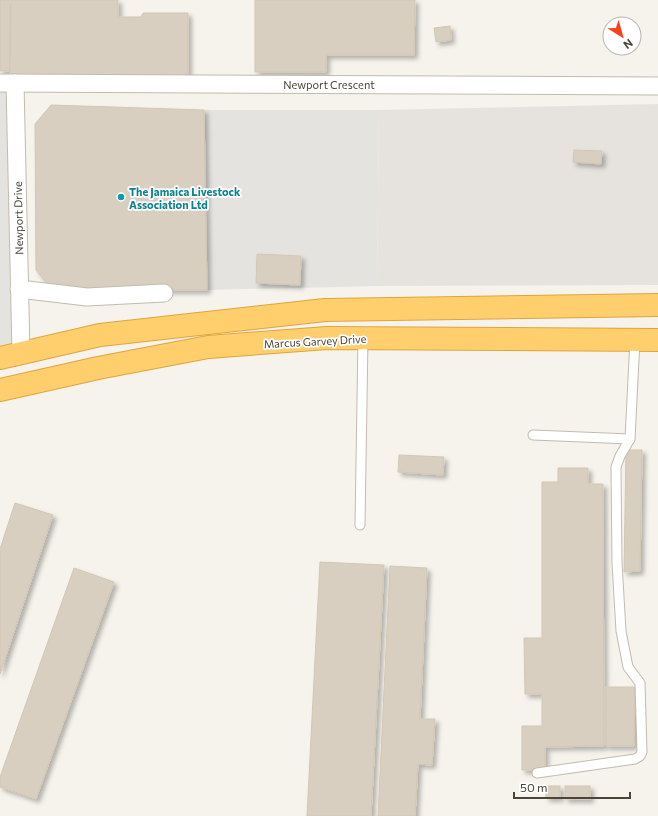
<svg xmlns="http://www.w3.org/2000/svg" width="658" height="816" font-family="Commissioner,sans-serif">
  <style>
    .industrial { fill: #e6e2dd }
    .parking { fill: #e5e3e0 }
    .building { fill: #d8cfc1; stroke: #d3c7b4; filter: url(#shadow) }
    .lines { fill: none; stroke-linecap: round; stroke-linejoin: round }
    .lane-casing { stroke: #c2bbae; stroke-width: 11 }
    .street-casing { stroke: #c2bbae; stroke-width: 19 }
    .highway-casing { stroke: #e0a43c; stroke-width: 24 }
    .lane { stroke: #fff; stroke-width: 9 }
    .street { stroke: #fff; stroke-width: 17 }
    .highway { stroke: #ffcf6e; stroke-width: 22 }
    .culture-dot { fill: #0f9aa8; stroke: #fff; stroke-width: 1.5 }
    .labels { text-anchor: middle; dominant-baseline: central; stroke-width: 3.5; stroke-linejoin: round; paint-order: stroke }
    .street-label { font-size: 11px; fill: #4b4439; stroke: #fff }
    .culture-label { font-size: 11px; font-weight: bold; fill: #0d838f; stroke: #fff; text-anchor: start }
  </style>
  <defs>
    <filter id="shadow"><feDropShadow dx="3.5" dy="3.5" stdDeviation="2" flood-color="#0004"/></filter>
  </defs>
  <rect width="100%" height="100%" fill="#f6f3ec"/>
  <polygon class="industrial" points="658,104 658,285 377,286 379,110"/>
  <g class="parking">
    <polygon points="0,83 15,83 21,353 0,358"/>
    <polygon points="204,110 379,110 377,286 207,290"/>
  </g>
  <g class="building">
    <rect x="0" y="0" width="10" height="71"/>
    <polygon points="11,0 118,0 118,17 141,17 143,13 188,13 188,78 10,78"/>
    <polygon points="255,0 415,0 414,55 326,55 326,72 255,72"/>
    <polygon points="450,26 451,40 436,42 434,28"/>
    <polygon points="51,105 204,110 207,290 52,290 36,270 35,124"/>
    <polygon points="574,150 602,151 601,164 573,162"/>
    <polygon points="257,254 301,256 300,285 256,283"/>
    <polygon points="626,450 642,450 640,571 624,572"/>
    <polygon points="399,455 444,457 443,475 398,472"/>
    <polygon points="558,468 588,468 588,484 603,484 604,746 545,747 545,770 522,770 522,726 542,726 542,694 525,694 524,638 542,638 542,482 558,482"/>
    <polygon points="15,503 53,515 0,674 0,549"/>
    <polygon points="320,562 384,565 371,816 307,816"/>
    <polygon points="390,566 427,568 420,719 435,719 432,765 418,764 415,816 378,816"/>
    <polygon points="74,568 114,582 36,799 0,787 0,777"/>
    <polygon points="606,687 635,687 634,746 606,746"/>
    <rect x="546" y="786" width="14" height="12"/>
    <rect x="565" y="786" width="25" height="13"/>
  </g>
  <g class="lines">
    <g class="lane-casing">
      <g id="lane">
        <polyline points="533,435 630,439"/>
        <polyline points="360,525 363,338"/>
        <polyline points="537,773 635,759 640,756 642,752 640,683 628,667 621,631 617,563 616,467 620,456 630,439 635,339"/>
      </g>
    </g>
    <g class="street-casing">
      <g id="street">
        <polyline points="0,83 658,86"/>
        <polyline points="15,83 21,353"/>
        <polyline points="19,289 87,297 164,293"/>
      </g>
    </g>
    <g class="highway-casing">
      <g id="highway">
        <polyline points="0,358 100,335 325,310 658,305"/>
        <polyline points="0,390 98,368 208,347 327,338 658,340"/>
      </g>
    </g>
    <use href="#lane" class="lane"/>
    <use href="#street" class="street"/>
    <use href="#highway" class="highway"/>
  </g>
  <circle class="culture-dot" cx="121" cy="197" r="4"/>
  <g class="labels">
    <g class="street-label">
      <text x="329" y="84">Newport Crescent</text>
      <text transform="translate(18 218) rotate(-91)">Newport Drive</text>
      <text transform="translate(315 341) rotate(-3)">Marcus Garvey Drive</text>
    </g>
    <g class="culture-label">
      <text x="129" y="191">The Jamaica Livestock<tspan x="129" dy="13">Association Ltd</tspan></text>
    </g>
  </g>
  <g transform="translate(622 36) rotate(143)"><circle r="19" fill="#ffffff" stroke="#b7b4b0"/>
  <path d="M0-3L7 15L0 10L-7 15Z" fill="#fc3f1d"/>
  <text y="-6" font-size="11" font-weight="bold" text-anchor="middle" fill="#4b4439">N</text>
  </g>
  <path d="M514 792v6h116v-6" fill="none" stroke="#4b4439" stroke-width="2"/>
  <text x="520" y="792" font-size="12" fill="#4b4439" stroke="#ffffff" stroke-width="3" paint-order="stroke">50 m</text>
</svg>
